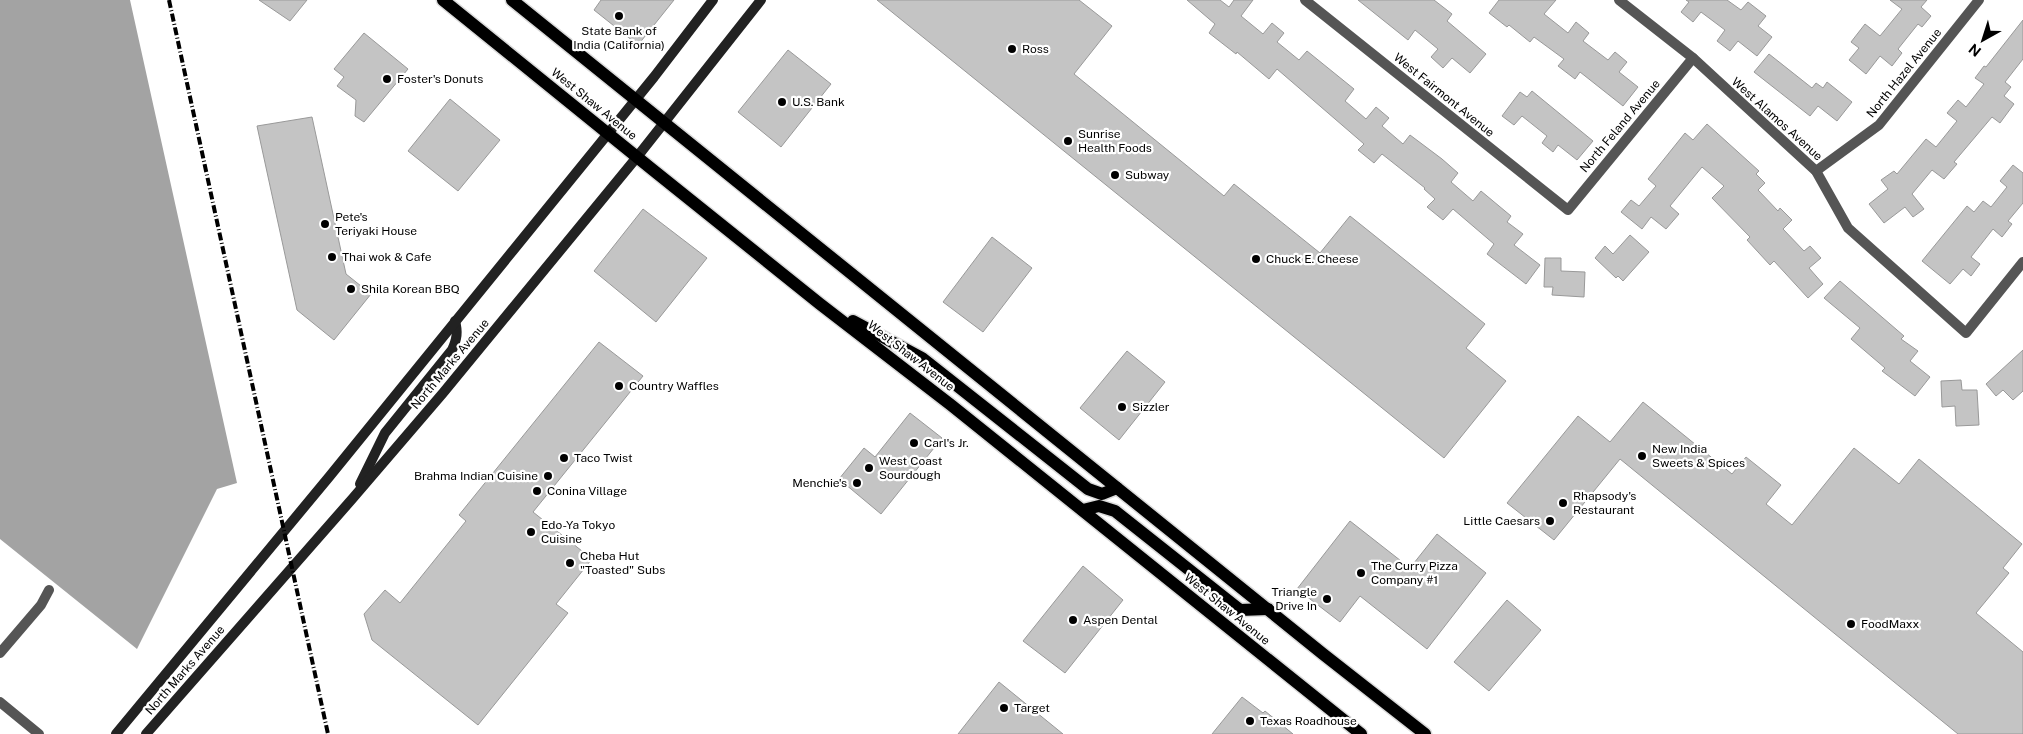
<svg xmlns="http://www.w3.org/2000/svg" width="2023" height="734" font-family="'Public Sans',sans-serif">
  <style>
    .water { fill: #a3a3a3 }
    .building { fill: #c4c4c4; stroke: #999 }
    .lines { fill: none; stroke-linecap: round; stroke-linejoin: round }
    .primary-casing { stroke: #dbdbdb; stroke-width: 15 }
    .street { stroke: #555; stroke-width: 10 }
    .secondary { stroke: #222; stroke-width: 10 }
    .primary { stroke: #000; stroke-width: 12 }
    .rail { stroke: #000; stroke-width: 4; stroke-dasharray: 8 2.5 1 2.5; stroke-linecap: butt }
    .poi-dot { fill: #000; stroke: #fff; stroke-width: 2 }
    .labels { text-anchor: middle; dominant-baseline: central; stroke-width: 4.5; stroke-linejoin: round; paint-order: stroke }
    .poi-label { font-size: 12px; fill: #000; stroke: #fff; text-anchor: start }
    .street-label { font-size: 12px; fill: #000; stroke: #fff }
  </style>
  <rect width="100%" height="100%" fill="#fff"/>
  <polygon class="water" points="0,0 130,0 237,483 217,489 137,649 0,539"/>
  <g class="building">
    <polygon points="259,0 307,0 290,21"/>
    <polygon points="601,0 674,0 638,45 594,10"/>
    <polygon points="877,0 1079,0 1112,26 1074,74 1224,196 1234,184 1320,253 1350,216 1485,324 1466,348 1506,381 1444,458"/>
    <polygon points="1187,0 1220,0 1229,7 1234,0 1253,0 1241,16 1263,34 1272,23 1284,33 1277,42 1299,60 1307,51 1354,89 1345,101 1366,119 1376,107 1389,118 1382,126 1403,144 1410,135 1442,159 1458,173 1451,182 1473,201 1481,191 1511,216 1507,222 1523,234 1514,245 1540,265 1526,284 1487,254 1494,244 1453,209 1443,220 1427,207 1435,199 1424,189 1425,188 1382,154 1374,163 1358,150 1364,144 1277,69 1269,79 1237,52 1236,54 1209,33 1215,24"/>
    <polygon points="1358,0 1434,0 1452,14 1447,21 1486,54 1470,73 1452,58 1443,68 1431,57 1438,49 1415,30 1408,40"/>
    <polygon points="1499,0 1556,0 1544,14 1568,33 1576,22 1589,33 1583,41 1608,60 1615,52 1627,62 1619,72 1638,87 1623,106 1580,72 1575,79 1558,66 1564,59 1534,37 1530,42 1509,25 1507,27 1489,13"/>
    <polygon points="1686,0 1727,0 1741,10 1748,2 1766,16 1758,26 1772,37 1757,56 1738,41 1730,51 1717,41 1725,30 1701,12 1693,22 1681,12 1689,2"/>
    <polygon points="1890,0 1927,0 1921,7 1931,16 1922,27 1918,24 1898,49 1902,53 1892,66 1880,56 1866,74 1849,60 1859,48 1851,42 1865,24 1880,36 1902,9"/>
    <polygon points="2023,20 2023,59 2005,82 2011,87 2004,96 2014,104 2000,123 1992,117 1954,162 1957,164 1944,179 1932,170 1912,194 1924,209 1913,217 1905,207 1884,223 1869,204 1888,189 1881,180 1894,171 1897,174 1926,139 1936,147 1957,121 1947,113 1958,100 1966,107 1984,84 1975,78 1984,66 1986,67"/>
    <polygon points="364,33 408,69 364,122 355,116 356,100 337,86 344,77 334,69"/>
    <polygon points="788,50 831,84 781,147 738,112"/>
    <polygon points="1769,54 1812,88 1816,83 1823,88 1827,82 1852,102 1837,121 1818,106 1810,116 1754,72"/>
    <polygon points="1532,91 1593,141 1577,160 1558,145 1553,152 1542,143 1547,136 1522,116 1514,125 1502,116 1520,92 1527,97"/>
    <polygon points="450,99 500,140 458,191 408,151"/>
    <polygon points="312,117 346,274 371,294 334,340 297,310 257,126"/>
    <polygon points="1707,124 1759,171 1756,174 1765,183 1758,190 1778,211 1780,208 1792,220 1783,229 1804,251 1810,246 1821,258 1809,268 1823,284 1808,298 1774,261 1770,265 1747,240 1750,237 1712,198 1724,186 1702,167 1670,206 1679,214 1666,229 1651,217 1642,229 1621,212 1631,200 1639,206 1656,186 1648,179 1685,133 1693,140"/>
    <polygon points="2013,165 2023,173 2023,203 2008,221 2012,224 2002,237 1993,229 1971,257 1980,264 1971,276 1963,269 1950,284 1922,261 1967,206 1974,212 1983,201 1991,207 2007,187 2000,181"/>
    <polygon points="643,209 707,258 656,322 594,271"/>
    <polygon points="1630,235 1649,252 1623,281 1618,276 1616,278 1595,258 1605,246 1613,254"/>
    <polygon points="992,237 1032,268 983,332 943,302"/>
    <polygon points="1545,258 1561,258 1561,271 1585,272 1584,297 1552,295 1553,287 1544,287"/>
    <polygon points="1840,281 1904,336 1901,339 1918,351 1910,361 1930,377 1915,396 1882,371 1885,368 1851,339 1860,328 1824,298"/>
    <polygon points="599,342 643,376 533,512 592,559 556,604 568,613 478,725 372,640 364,614 385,590 400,603 466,521 459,515"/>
    <polygon points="2023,350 2023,391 2013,400 2003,390 1996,396 1986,384"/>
    <polygon points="1127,351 1165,382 1119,440 1080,408"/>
    <polygon points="1961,380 1962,390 1977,390 1979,425 1956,426 1955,406 1942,407 1941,381"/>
    <polygon points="1643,402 1732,474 1746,457 1781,485 1766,504 1792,525 1854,448 1899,484 1919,459 2022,544 2003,568 2009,573 1976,613 2023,652 2023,734 1958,734 1620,459 1554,540 1507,503 1578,416 1610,442"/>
    <polygon points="910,413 942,438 881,514 839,479 864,448 875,457"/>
    <polygon points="1350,521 1410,568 1437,534 1486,573 1427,649 1360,596 1340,622 1297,589"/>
    <polygon points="1083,566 1123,600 1065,673 1023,641"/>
    <polygon points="1507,600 1541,630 1489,691 1454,662"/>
    <polygon points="999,682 1063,734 958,734"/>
    <polygon points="1242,697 1263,713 1265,711 1293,734 1212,734"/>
  </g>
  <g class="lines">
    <g class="primary-casing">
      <g id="primary">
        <polyline points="443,0 653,170 820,304 951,405 1361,734"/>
        <polyline points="512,0 1323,654 1425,734"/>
        <polyline points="853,321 922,358 1088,489 1102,494 1117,488"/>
        <polyline points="1083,510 1099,506 1115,511 1240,610 1268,609"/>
      </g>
    </g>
    <g class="street">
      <polyline points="1305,0 1568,210 1693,58"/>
      <polyline points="1619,0 1693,58 1816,171 1848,228 1966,333 2023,262"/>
      <polyline points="1816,171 1879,125 1979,0"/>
      <polyline points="0,653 41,605 49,590"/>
      <polyline points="0,702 39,734"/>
    </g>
    <g class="secondary">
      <path d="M360,484L385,433L452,350C457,339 458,332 455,321"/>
      <polyline points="116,734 329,477 654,77 713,0"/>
      <polyline points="146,734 353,498 443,393 637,157 761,0"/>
    </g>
    <use href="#primary" class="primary"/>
    <polyline class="rail" points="169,0 328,734"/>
  </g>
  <g class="poi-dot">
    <circle cx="619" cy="16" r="5"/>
    <circle cx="1012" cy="49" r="5"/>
    <circle cx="387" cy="79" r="5"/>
    <circle cx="782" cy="102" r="5"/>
    <circle cx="1068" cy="141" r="5"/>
    <circle cx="1115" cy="175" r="5"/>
    <circle cx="325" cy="224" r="5"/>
    <circle cx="332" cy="257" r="5"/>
    <circle cx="1256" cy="259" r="5"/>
    <circle cx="351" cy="289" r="5"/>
    <circle cx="619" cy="386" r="5"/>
    <circle cx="1122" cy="407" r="5"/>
    <circle cx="914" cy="443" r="5"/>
    <circle cx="1642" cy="456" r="5"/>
    <circle cx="564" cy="458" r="5"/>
    <circle cx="869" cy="468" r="5"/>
    <circle cx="548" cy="476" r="5"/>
    <circle cx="857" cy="483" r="5"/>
    <circle cx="537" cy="491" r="5"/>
    <circle cx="1563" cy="503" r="5"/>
    <circle cx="1550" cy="521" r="5"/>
    <circle cx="531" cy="532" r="5"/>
    <circle cx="570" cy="563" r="5"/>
    <circle cx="1361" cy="573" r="5"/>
    <circle cx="1327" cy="599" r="5"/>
    <circle cx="1073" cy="620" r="5"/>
    <circle cx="1851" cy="624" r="5"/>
    <circle cx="1004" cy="708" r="5"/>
    <circle cx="1250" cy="721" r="5"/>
  </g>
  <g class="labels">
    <g class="poi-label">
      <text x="619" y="31" text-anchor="middle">State Bank of<tspan x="619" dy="14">India (California)</tspan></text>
      <text x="1022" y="49">Ross</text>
      <text x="397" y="79">Foster's Donuts</text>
      <text x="792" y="102">U.S. Bank</text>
      <text x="1078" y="134">Sunrise<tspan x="1078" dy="14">Health Foods</tspan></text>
      <text x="1125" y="175">Subway</text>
      <text x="335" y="217">Pete's<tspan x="335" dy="14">Teriyaki House</tspan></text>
      <text x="342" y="257">Thai wok &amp; Cafe</text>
      <text x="1266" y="259">Chuck E. Cheese</text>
      <text x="361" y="289">Shila Korean BBQ</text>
      <text x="629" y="386">Country Waffles</text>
      <text x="1132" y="407">Sizzler</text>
      <text x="924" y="443">Carl's Jr.</text>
      <text x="1652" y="449">New India<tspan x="1652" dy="14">Sweets &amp; Spices</tspan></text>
      <text x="574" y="458">Taco Twist</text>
      <text x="879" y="461">West Coast<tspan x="879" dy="14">Sourdough</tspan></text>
      <text x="538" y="476" text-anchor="end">Brahma Indian Cuisine</text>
      <text x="847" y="483" text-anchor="end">Menchie's</text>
      <text x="547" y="491">Conina Village</text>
      <text x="1573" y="496">Rhapsody's<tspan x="1573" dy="14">Restaurant</tspan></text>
      <text x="1540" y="521" text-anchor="end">Little Caesars</text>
      <text x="541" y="525">Edo-Ya Tokyo<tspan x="541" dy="14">Cuisine</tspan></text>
      <text x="580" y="556">Cheba Hut<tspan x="580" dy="14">"Toasted" Subs</tspan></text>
      <text x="1371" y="566">The Curry Pizza<tspan x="1371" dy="14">Company #1</tspan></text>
      <text x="1317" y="592" text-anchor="end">Triangle<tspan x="1317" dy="14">Drive In</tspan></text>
      <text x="1083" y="620">Aspen Dental</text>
      <text x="1861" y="624">FoodMaxx</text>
      <text x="1014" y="708">Target</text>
      <text x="1260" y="721">Texas Roadhouse</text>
    </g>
    <g class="street-label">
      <text transform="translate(1904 73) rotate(-51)">North Hazel Avenue</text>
      <text transform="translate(1444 95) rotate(39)">West Fairmont Avenue</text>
      <text transform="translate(594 104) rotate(39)">West Shaw Avenue</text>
      <text transform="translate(1777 119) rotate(42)">West Alamos Avenue</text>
      <text transform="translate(1620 126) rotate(-50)">North Feland Avenue</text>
      <text transform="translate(911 356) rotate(38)">West Shaw Avenue</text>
      <text transform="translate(450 364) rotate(-50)">North Marks Avenue</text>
      <text transform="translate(1227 609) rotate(39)">West Shaw Avenue</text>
      <text transform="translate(185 670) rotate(-49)">North Marks Avenue</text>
    </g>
  </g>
  <g transform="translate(1983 40) rotate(219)" stroke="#ffffff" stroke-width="4" paint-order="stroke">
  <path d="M0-4L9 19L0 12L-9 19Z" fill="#000000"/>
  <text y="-8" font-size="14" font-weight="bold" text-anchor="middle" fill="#000000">N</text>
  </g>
</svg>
